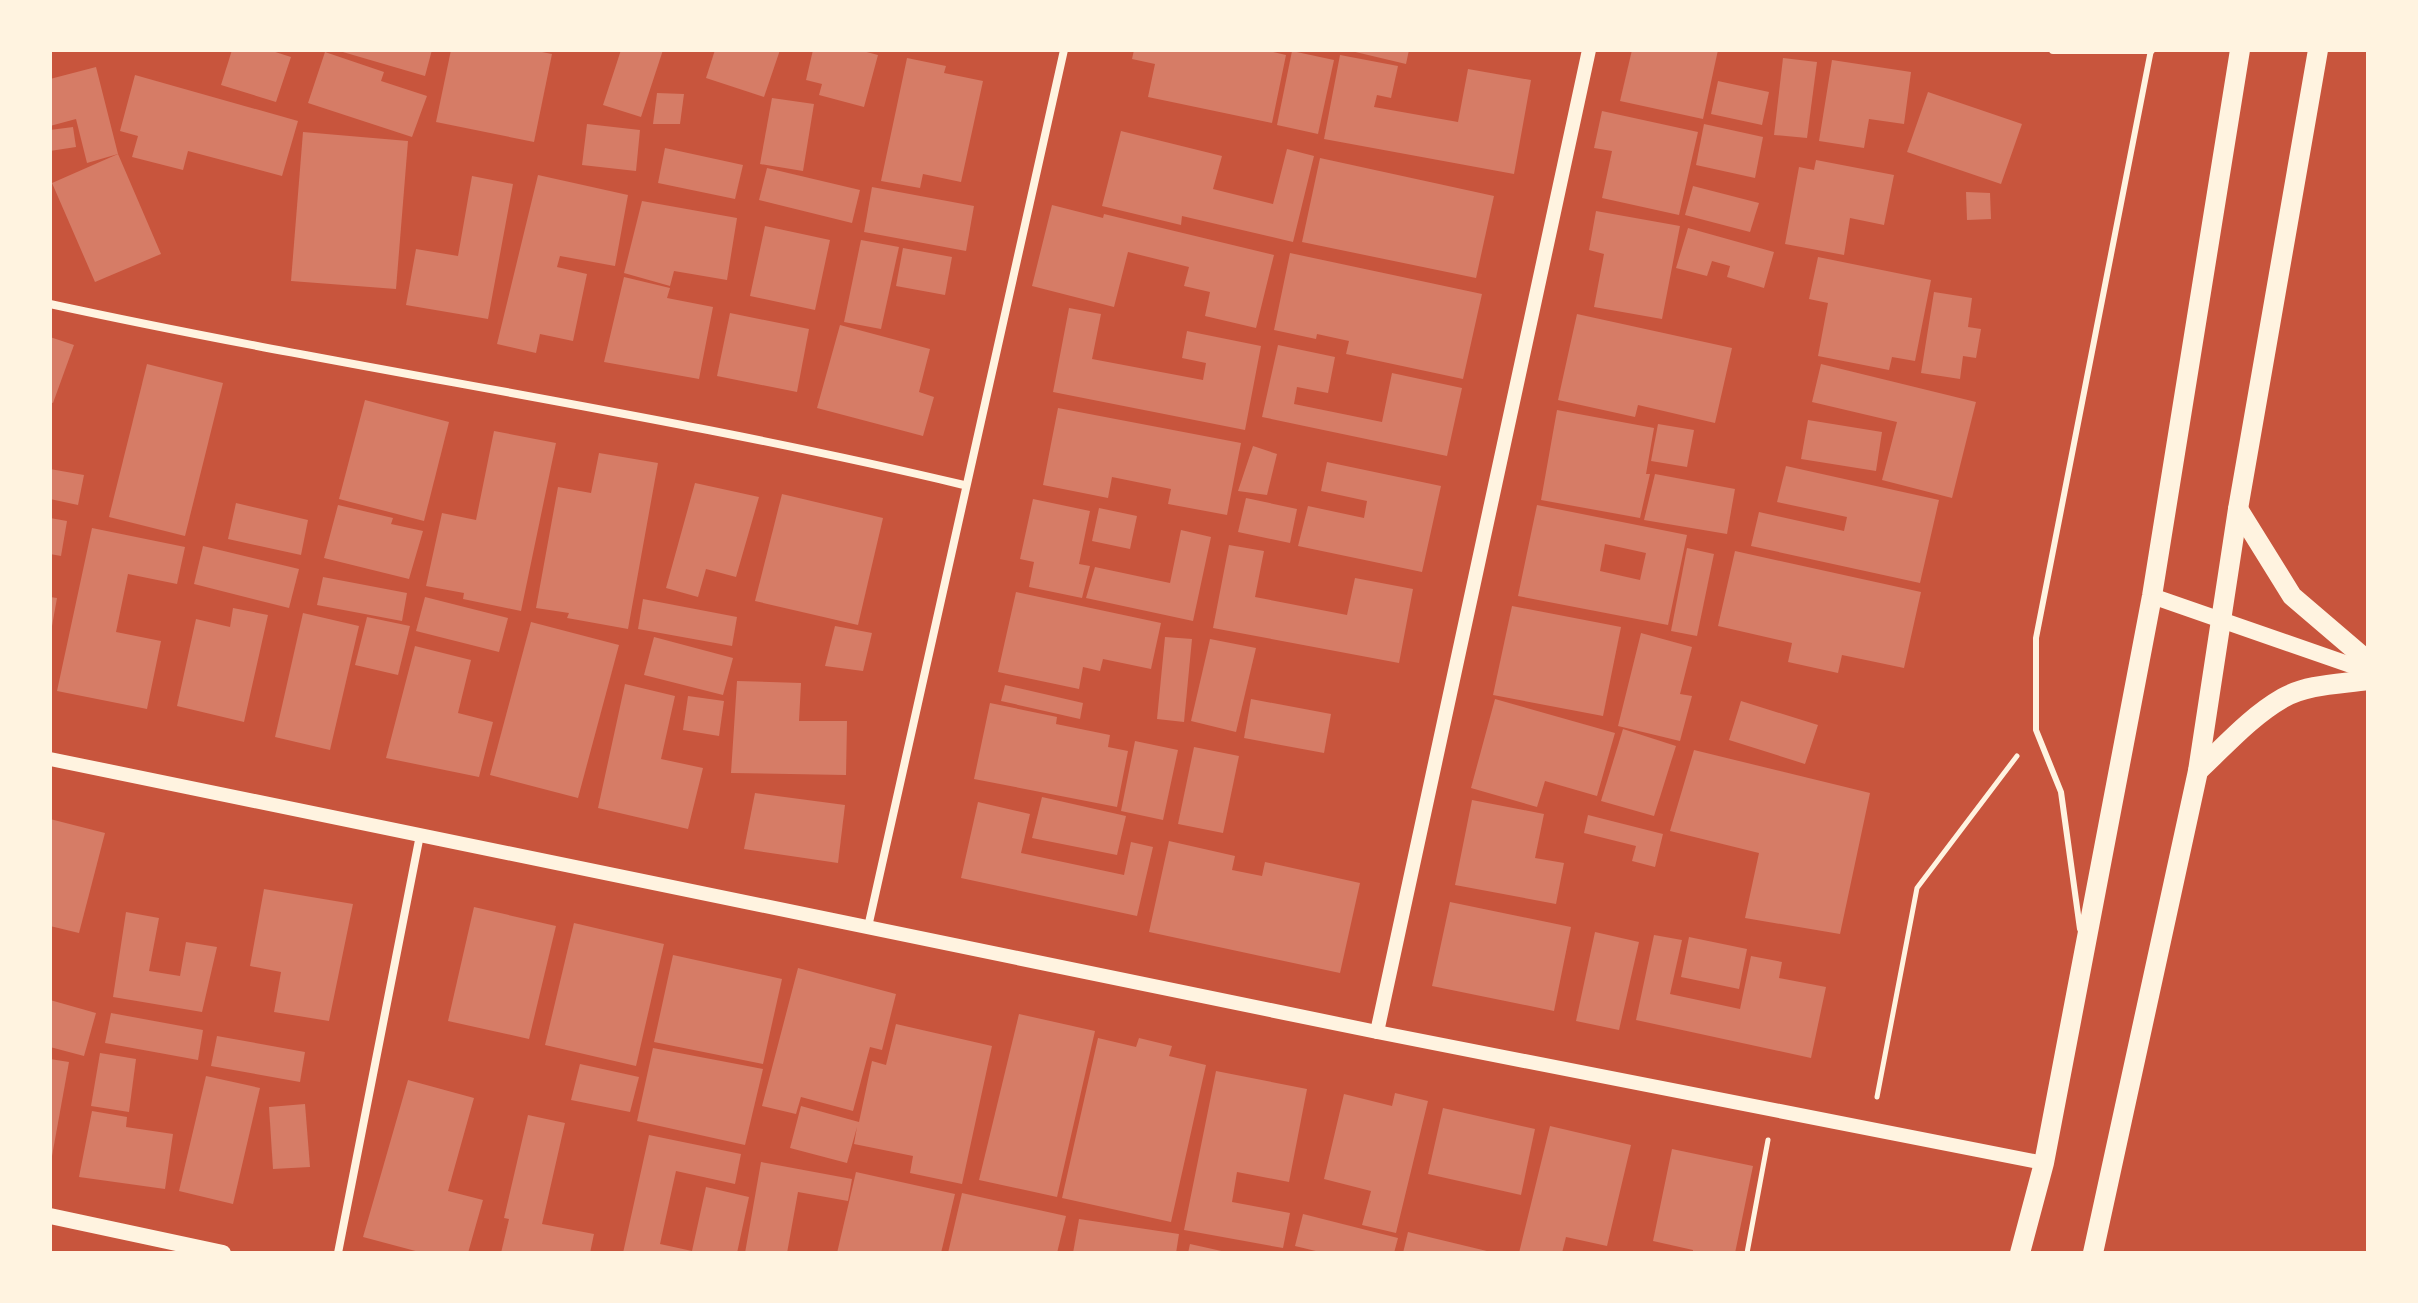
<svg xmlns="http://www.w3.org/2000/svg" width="2418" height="1303" font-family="Ubuntu,sans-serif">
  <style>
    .building { fill: #d67c66; fill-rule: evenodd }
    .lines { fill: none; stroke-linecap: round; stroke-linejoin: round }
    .path { stroke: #fff3e0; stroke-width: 5 }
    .service { stroke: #fff3e0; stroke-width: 6 }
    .minor { stroke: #fff3e0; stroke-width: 8 }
    .tertiary { stroke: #fff3e0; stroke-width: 14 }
    .secondary { stroke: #fff3e0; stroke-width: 16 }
    .primary { stroke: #fff3e0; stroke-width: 20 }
  </style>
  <rect width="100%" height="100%" fill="#c8553d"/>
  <g class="building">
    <polygon points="232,50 269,50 291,57 276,102 221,85"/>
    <polygon points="336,50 432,50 425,76"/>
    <polygon points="451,50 532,50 552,54 534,142 436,122"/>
    <polygon points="621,50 663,50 641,117 603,105"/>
    <polygon points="715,50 780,50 764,97 706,78"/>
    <polygon points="813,50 859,50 878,55 864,107 819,95 822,84 806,80"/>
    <polygon points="1134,50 1265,50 1286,55 1272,123 1148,97 1155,64 1132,59"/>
    <polygon points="1347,50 1409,50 1406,64"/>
    <polygon points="1632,50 1718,50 1703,119 1620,101"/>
    <polygon points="1292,51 1334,60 1318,134 1277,125"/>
    <polygon points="325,52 384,72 381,81 427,96 412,137 308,103"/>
    <polygon points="1340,55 1398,66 1391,98 1377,95 1374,107 1458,122 1468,69 1531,80 1514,174 1324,139"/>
    <polygon points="907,58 946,66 944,73 983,81 961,182 923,174 920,188 881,181"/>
    <polygon points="1783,58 1817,62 1807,138 1774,135"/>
    <polygon points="1832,60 1911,72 1904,124 1869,119 1864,148 1819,141"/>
    <polygon points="96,67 118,154 161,254 95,282 52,183 118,154 87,163 76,119 50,126 50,79"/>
    <polygon points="135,75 298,121 282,176 188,151 183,170 132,157 138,136 120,131"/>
    <polygon points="1718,81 1769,92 1762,125 1711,114"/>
    <polygon points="1928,92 2022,124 2001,184 1907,152"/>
    <polygon points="657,93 684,94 680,124 653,124"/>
    <polygon points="772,98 814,104 803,171 760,164"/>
    <polygon points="1602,111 1698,132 1679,215 1602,198 1612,151 1594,148"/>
    <polygon points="587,124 640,130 636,171 582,165"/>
    <polygon points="1704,124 1763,137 1755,178 1696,165"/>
    <polygon points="73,127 76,147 50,151 50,130"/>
    <polygon points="1121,131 1222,156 1213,189 1273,204 1287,149 1314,156 1293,242 1182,216 1181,225 1102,206"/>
    <polygon points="303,132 408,141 396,289 291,281"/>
    <polygon points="665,148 743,165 735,199 658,183"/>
    <polygon points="1320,158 1494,196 1476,278 1302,242"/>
    <polygon points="1816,160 1894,175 1884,225 1850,218 1844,255 1785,244 1799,167 1814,170"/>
    <polygon points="767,168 860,190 852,223 759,200"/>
    <polygon points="538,175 628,195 615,266 560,256 557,267 587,274 573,341 540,334 536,353 497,344"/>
    <polygon points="472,176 513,184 488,319 406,305 416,249 458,256"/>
    <polygon points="1693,186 1759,203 1750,232 1685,215"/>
    <polygon points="872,187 974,206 966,251 864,232"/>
    <polygon points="1966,192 1990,193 1991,219 1967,220"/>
    <polygon points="642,201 737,218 727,280 674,271 670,286 624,273"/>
    <polygon points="1052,205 1103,218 1104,214 1274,255 1256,328 1205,316 1210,292 1184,286 1189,267 1128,252 1114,307 1032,286"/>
    <polygon points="1596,211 1680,226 1662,319 1594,307 1604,254 1589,250"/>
    <polygon points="765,226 830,240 815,310 750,296"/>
    <polygon points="1688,228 1774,252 1764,288 1727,277 1730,266 1712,261 1707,276 1676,268"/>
    <polygon points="861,240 899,247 881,329 844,322"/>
    <polygon points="903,248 952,257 945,295 896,286"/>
    <polygon points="1290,253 1482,294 1463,379 1346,354 1349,341 1317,334 1316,339 1274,330"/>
    <polygon points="1818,257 1931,280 1915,361 1892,357 1889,370 1818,356 1828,303 1809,299"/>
    <polygon points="624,277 670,288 667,298 713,307 699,379 604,362"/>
    <polygon points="1934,292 1972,298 1968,327 1981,329 1976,358 1963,356 1960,379 1921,373"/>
    <polygon points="1069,308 1101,314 1092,359 1203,380 1206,363 1182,358 1187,331 1261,346 1245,430 1053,392"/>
    <polygon points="730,313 809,329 797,392 717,376"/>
    <polygon points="1577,314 1732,348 1715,423 1638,405 1635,417 1558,400"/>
    <polygon points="840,325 930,349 919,392 934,397 923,436 817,408"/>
    <polygon points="50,337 74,345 53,403 50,402"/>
    <polygon points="1278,345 1335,357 1328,393 1297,387 1294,404 1382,422 1392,373 1462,388 1447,456 1262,417"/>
    <polygon points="147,364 223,383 185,536 109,517"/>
    <polygon points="1821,364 1976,402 1952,498 1882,480 1897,422 1812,402"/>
    <polygon points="365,400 449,422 424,521 339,499"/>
    <polygon points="1058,408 1241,443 1227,515 1168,504 1171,489 1112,477 1108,498 1043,485"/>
    <polygon points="1557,410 1654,428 1646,474 1650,474 1640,518 1541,500"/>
    <polygon points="1808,420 1882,432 1876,471 1801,459"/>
    <polygon points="1658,424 1694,430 1687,467 1651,461"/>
    <polygon points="494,431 556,443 521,611 463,599 464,593 426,586 442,513 476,520"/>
    <polygon points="1253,446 1277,454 1267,495 1238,491"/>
    <polygon points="599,453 658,463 628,629 567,618 569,613 536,608 558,487 591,493"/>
    <polygon points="1327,462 1441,486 1422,572 1298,546 1308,506 1364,518 1367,501 1321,491"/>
    <polygon points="1786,466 1939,500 1920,583 1751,546 1759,512 1844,531 1847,517 1777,502"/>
    <polygon points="50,469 84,475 78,505 50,499"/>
    <polygon points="1655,474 1735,489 1727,534 1644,520"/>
    <polygon points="695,483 759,497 736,577 706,569 698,597 666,588"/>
    <polygon points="782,494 883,518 858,625 755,601"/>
    <polygon points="1246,498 1297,509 1290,543 1238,532"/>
    <polygon points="1033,499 1090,511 1079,564 1090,566 1082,598 1029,587 1034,562 1020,559"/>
    <polygon points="236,503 308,520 301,555 228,539"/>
    <polygon points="338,505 393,518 391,524 423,531 409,579 324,558"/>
    <path d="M1537,505L1687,535L1668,625L1518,596ZM1605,544L1646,553L1640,580L1600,571Z"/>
    <polygon points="1099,508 1137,516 1130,549 1092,541"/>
    <polygon points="50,518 67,521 61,556 50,554"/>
    <polygon points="92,528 185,547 177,584 128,574 116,632 161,641 147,709 57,691"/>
    <polygon points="1181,530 1211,537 1193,621 1086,598 1095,567 1170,583"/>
    <polygon points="1229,545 1264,551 1255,597 1347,615 1355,578 1413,589 1399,663 1213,628"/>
    <polygon points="203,546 299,569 289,608 194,584"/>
    <polygon points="1687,548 1714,554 1697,636 1671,631"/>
    <polygon points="1735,551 1921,592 1904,668 1842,655 1838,673 1788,662 1792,643 1718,626"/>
    <polygon points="323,577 407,593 402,621 317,605"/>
    <polygon points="1016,592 1161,623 1151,669 1103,659 1100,671 1083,667 1079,689 998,672"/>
    <polygon points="50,597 57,598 52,626 50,626"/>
    <polygon points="425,597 508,618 499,652 416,631"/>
    <polygon points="643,599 737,617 732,646 638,629"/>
    <polygon points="1512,606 1621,627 1603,716 1493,695"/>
    <polygon points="233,608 268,615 244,722 177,706 196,619 230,627"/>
    <polygon points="303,613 359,626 330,750 275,737"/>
    <polygon points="367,617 410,626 398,675 355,665"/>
    <polygon points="531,622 619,645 578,798 490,775"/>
    <polygon points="835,626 872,633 863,671 825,666"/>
    <polygon points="1641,633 1692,647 1680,694 1692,696 1680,741 1618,726"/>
    <polygon points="654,637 733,658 723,695 644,675"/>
    <polygon points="1165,637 1192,639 1184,722 1157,719"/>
    <polygon points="1210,639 1256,648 1236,732 1191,721"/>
    <polygon points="415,646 471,660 458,713 493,722 479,777 386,758"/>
    <polygon points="737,681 801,683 799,721 847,721 846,775 731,773"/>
    <polygon points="625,684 675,696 661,759 703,768 688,829 598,808"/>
    <polygon points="1005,685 1083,703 1080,719 1001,701"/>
    <polygon points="688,696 724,701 719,736 683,730"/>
    <polygon points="1251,699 1331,714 1324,753 1244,738"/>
    <polygon points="1495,699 1615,733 1597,796 1545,781 1537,807 1471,788"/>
    <polygon points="1741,701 1818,725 1805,764 1729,740"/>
    <polygon points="990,703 1057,717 1056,724 1110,735 1108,747 1128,751 1117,807 974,779"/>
    <polygon points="1623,729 1676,746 1654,816 1601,801"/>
    <polygon points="1135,741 1178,750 1163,820 1121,811"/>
    <polygon points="1194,747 1239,756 1223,833 1178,824"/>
    <polygon points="1694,750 1870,793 1840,934 1745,918 1759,853 1670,831"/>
    <polygon points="755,793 845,805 838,863 744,849"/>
    <polygon points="1042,797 1126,816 1117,855 1032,838"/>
    <polygon points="1472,800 1544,814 1535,858 1564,863 1556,904 1455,885"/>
    <polygon points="978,802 1030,814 1021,853 1124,875 1131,842 1153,847 1137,916 961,878"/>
    <polygon points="1588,815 1663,834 1655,867 1632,861 1636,846 1584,833"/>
    <polygon points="50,819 105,833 79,933 50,926"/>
    <polygon points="1169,841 1235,856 1232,870 1262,876 1265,862 1360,883 1340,973 1149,932"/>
    <polygon points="264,889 353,904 329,1021 274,1012 281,972 250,966"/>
    <polygon points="1450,902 1571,927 1554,1011 1432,986"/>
    <polygon points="474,907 556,926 529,1039 448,1021"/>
    <polygon points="126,912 159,918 149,971 180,976 186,942 217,947 202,1012 113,997"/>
    <polygon points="574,923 664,944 636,1066 545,1045"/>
    <polygon points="1595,932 1639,942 1619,1030 1576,1021"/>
    <polygon points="1654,935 1682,940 1670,994 1740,1009 1751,956 1782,962 1779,978 1826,987 1811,1058 1636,1020"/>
    <polygon points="1689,937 1747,949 1739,989 1681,977"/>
    <polygon points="673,955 782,979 763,1064 654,1042"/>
    <polygon points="798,968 896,994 882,1050 870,1047 853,1111 801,1097 796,1114 762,1106"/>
    <polygon points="50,1000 96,1013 84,1056 50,1047"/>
    <polygon points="111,1013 203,1030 198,1060 105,1043"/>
    <polygon points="1019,1014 1095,1031 1057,1197 979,1180"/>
    <polygon points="896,1024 992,1046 962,1184 910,1173 913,1156 854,1144 857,1127 847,1163 790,1148 801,1106 859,1122 872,1061 886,1065"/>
    <polygon points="217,1036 305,1052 300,1082 211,1066"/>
    <polygon points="1098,1038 1136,1047 1139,1038 1172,1046 1169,1056 1206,1065 1171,1222 1062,1198"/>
    <polygon points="653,1048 763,1069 745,1145 637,1121"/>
    <polygon points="100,1053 136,1059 129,1112 91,1106"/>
    <polygon points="50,1059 69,1062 52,1156 50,1156"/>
    <polygon points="580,1064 639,1077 630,1112 571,1100"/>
    <polygon points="1216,1071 1307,1089 1289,1182 1237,1172 1232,1202 1290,1213 1283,1248 1184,1230"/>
    <polygon points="206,1076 260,1088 233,1204 179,1191"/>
    <polygon points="408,1080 474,1098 448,1191 483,1200 468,1253 423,1253 363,1237"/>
    <polygon points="1395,1093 1428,1101 1396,1233 1362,1225 1371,1191 1324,1179 1344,1094 1392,1106"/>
    <polygon points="305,1104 310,1167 273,1169 269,1107"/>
    <polygon points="1443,1108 1535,1129 1521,1195 1428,1174"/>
    <polygon points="92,1111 127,1117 126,1127 173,1134 165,1189 79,1177"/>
    <polygon points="528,1115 565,1123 542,1224 594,1234 590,1253 501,1253 509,1219 504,1218"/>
    <polygon points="1550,1126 1631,1145 1607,1246 1566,1237 1562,1253 1519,1253"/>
    <polygon points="649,1135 741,1154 735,1184 676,1171 660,1244 692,1251 706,1187 749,1197 737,1253 623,1253"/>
    <polygon points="1672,1149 1753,1166 1735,1253 1693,1253 1693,1250 1653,1241"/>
    <polygon points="761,1162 852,1179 848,1201 798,1192 787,1253 745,1253"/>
    <polygon points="856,1172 955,1194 941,1253 837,1253"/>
    <polygon points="962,1193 1066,1216 1057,1253 948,1253"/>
    <polygon points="1303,1214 1398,1238 1394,1253 1324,1253 1295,1246"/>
    <polygon points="1079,1219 1179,1234 1176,1253 1073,1253"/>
    <polygon points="1408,1232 1491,1252 1491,1253 1403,1253"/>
    <polygon points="1190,1244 1226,1252 1226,1253 1188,1253"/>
  </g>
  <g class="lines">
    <g class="path">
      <polyline points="1877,1097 1917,888 2017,756"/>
      <polyline points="1747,1253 1768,1140"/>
    </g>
    <polyline class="service" points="2080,929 2061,792 2036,730 2036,638 2151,50"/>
    <g class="minor">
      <polyline points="2053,50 2151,50"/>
      <path d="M50,304C354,370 662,413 964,485"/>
      <polyline points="868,927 1064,50"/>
      <polyline points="338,1253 420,835"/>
    </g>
    <g class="tertiary">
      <polyline points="50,759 1377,1032 2044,1163"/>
      <polyline points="1377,1032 1589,50"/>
    </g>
    <g class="secondary">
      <polyline points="2152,596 2368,671"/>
      <polyline points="50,1216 223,1253"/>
    </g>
    <g class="primary">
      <polyline points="2238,509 2292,596 2368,661"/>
      <path d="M2198,771C2225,746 2250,717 2283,698C2307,684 2341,684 2368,680"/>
      <polyline points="2020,1253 2044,1163 2152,596 2240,50"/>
      <polyline points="2093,1253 2198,771 2238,509 2318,50"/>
    </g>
  </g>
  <rect width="2418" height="1303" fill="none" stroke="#fff3e0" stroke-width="104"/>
</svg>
